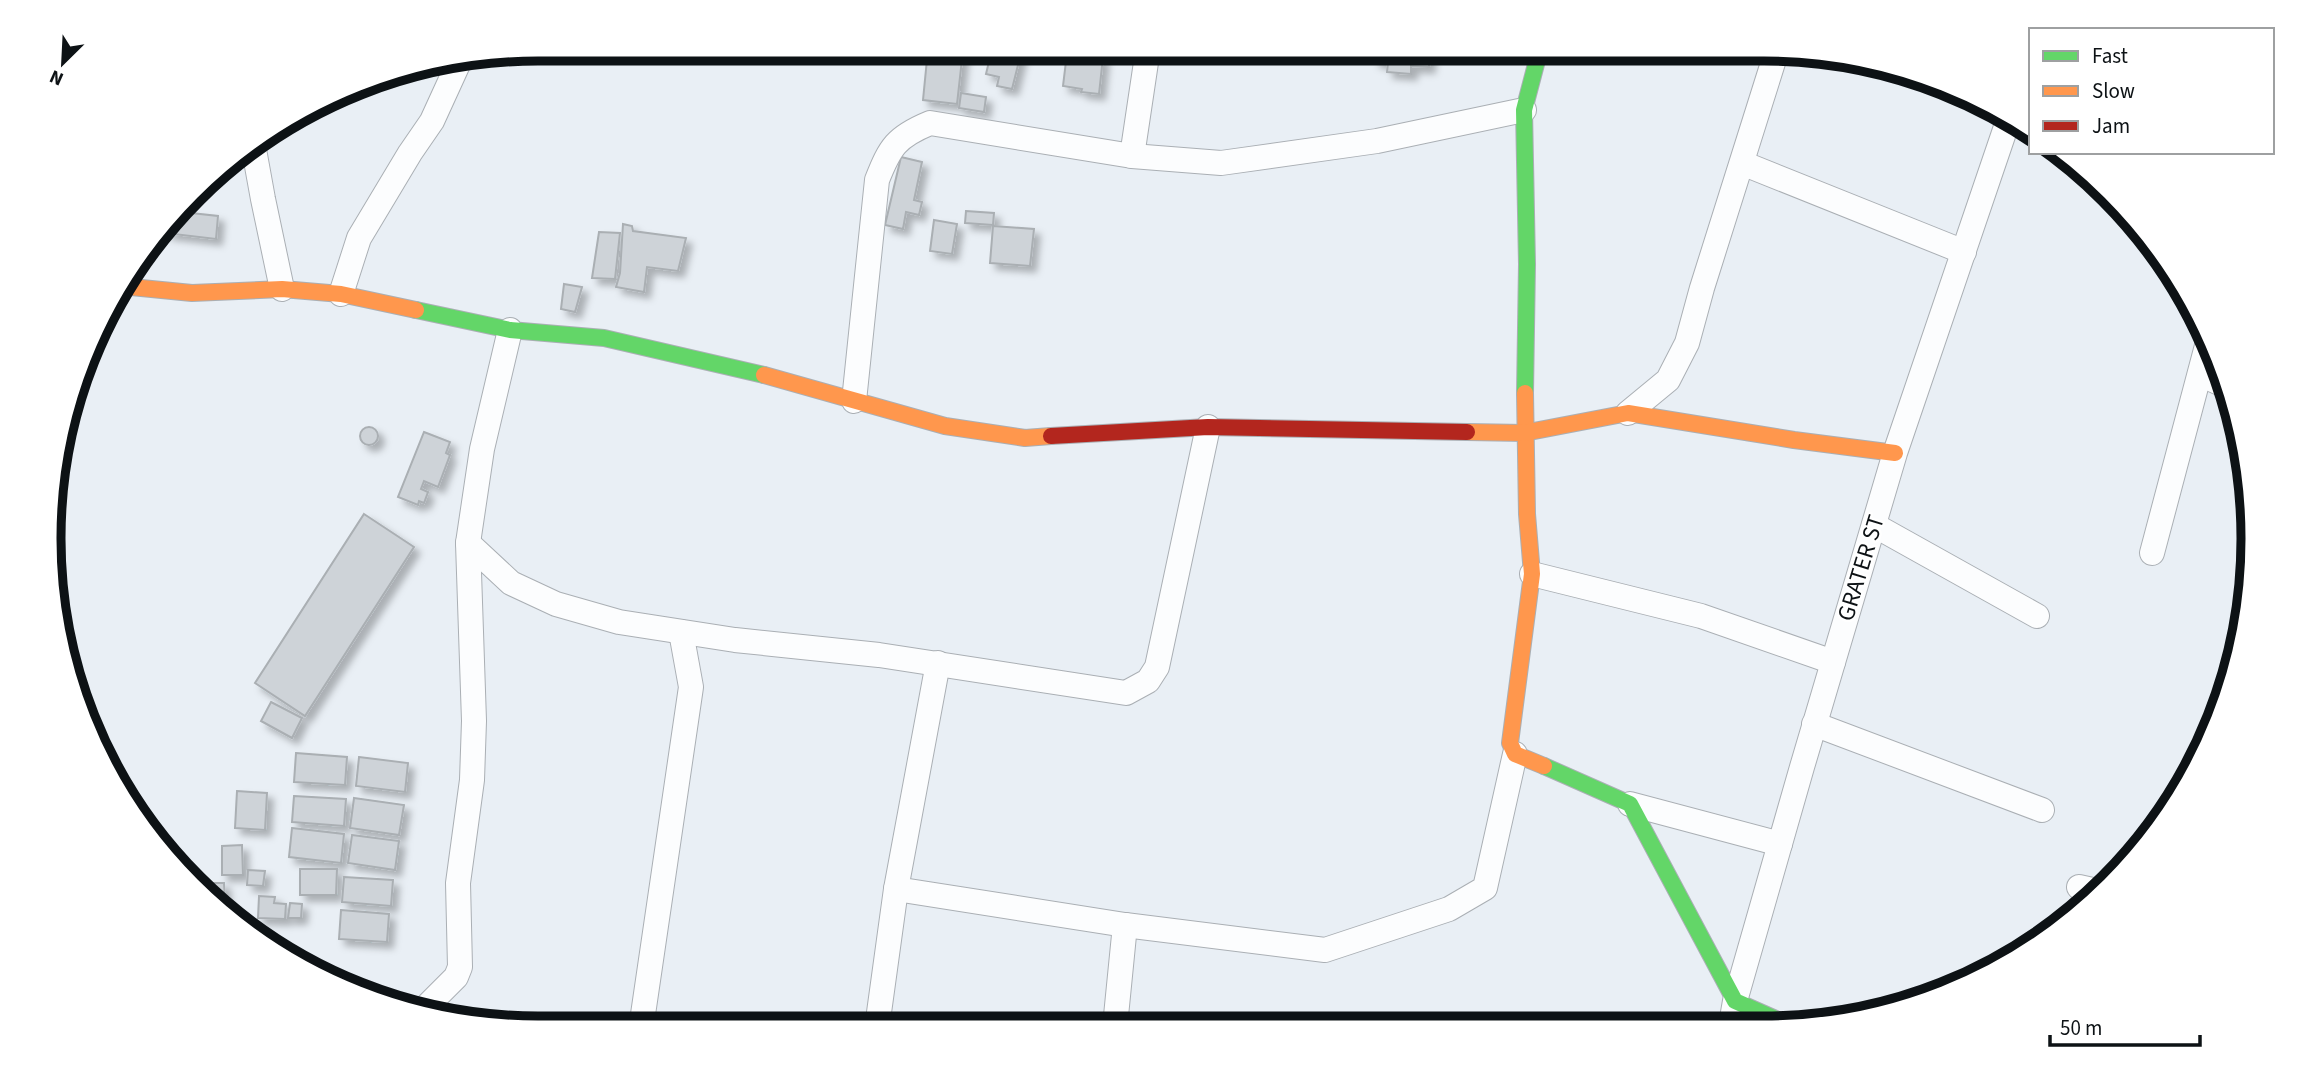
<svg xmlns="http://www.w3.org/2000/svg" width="2302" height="1077" font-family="'Source Sans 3',sans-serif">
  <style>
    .building { fill: #ced3d8; stroke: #aaafb3; stroke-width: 2; filter: url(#shadow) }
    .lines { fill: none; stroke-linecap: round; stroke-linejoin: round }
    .street-casing { stroke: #aaafb4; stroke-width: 26 }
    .fast-casing { stroke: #aaafb4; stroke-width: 18 }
    .slow-casing { stroke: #aaafb4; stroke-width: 18 }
    .jam-casing { stroke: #aaafb4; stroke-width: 18 }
    .street { stroke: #fcfdfe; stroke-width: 24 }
    .fast { stroke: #63d668; stroke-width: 16 }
    .slow { stroke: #ff974d; stroke-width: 16 }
    .jam { stroke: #b3261e; stroke-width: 16 }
    .labels { text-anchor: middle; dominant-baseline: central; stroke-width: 5; stroke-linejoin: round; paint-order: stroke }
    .street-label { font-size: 24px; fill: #0d1215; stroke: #fff }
    .rim { fill: none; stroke: #0d1215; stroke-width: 9 }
  </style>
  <defs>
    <filter id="shadow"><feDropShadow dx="6" dy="6" stdDeviation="3.5" flood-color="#0004"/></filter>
  </defs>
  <rect width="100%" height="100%" fill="#e9eff5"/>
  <g class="building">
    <polygon points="928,49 963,50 957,104 923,100"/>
    <polygon points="992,49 1022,49 1012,89 997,86 999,77 986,74"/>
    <polygon points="1375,49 1430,49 1429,67 1411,66 1411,74 1387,72 1388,63 1374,61"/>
    <polygon points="1067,53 1103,57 1099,94 1081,92 1082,89 1063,86"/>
    <polygon points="961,93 986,97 984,112 959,108"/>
    <polygon points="901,157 922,162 914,200 922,202 919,215 906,212 903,229 885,225"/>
    <polygon points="966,211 994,213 993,225 965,223"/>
    <polygon points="182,212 218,216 216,239 165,233"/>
    <polygon points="934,220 957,224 952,254 930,251"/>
    <polygon points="623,224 632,226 633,231 686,238 678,271 647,267 644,292 616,287 620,273"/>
    <polygon points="993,226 1034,229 1030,266 990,263"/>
    <polygon points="599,232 620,233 615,279 592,278"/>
    <polygon points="564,284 582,287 575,312 561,309"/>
    <circle cx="369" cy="436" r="9"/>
    <polygon points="424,432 450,442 446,453 450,455 438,487 424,481 421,489 428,492 424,503 419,501 418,505 398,497"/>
    <polygon points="364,514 414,547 305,716 255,683"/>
    <polygon points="271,702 302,718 292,738 261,721"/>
    <polygon points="296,753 347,757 345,785 294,782"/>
    <polygon points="359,757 408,763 405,792 356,786"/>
    <polygon points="237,791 267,793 265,830 235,828"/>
    <polygon points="294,796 346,799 344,826 292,822"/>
    <polygon points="354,798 404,805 399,835 350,828"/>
    <polygon points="292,828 344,834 341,863 289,857"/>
    <polygon points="352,835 399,841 395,870 348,863"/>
    <polygon points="242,845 243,875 222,875 222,846"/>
    <polygon points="300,869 337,869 336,895 300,895"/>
    <polygon points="248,870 265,871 263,886 247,885"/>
    <polygon points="344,877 393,880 391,906 342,902"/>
    <polygon points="201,883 224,883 225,902 213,903 201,888"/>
    <polygon points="259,896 275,897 274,903 286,904 285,919 258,918"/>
    <polygon points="290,903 302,904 301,918 288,918"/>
    <polygon points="341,910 389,914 387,942 339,939"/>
  </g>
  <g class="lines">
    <g class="street-casing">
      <g id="street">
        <polyline points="253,144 263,199 282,289"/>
        <polyline points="1132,156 1148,49"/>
        <polyline points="1742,163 1964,252"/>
        <polyline points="341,294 359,238 410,153 432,121 459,62"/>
        <polyline points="2200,374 2226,386"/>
        <path d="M854,401L877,180C890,147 896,137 930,123L1132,156L1221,163L1377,141L1524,110"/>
        <polyline points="1628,413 1668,380 1687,343 1702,288 1777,50"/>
        <polyline points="1874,525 2037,616"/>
        <polyline points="468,543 511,583 556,604 619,622 735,640 879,655 1126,693 1148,681 1157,667 1208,427"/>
        <polyline points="2152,553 2209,338"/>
        <polyline points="1532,574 1701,616 1833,662"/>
        <polyline points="1814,724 2042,810"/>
        <polyline points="1630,804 1780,844"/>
        <polyline points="2079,887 2097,891"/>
        <polyline points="896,889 1125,925 1325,950 1449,909 1485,888 1515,754"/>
        <polyline points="421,1012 456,977 460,967 458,883 472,780 474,721 468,543 482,449 510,330"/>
        <polyline points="1731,1024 1735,1001 1802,767 1895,453 2009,118"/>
        <polyline points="1115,1026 1125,925"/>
        <polyline points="877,1027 896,889 938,663"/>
        <polyline points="641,1028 691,687 681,632"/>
      </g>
    </g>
    <g class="fast-casing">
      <g id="fast">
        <polyline points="416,310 510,330 604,338 764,375"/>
        <polyline points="1525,393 1527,264 1524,110 1540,49"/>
        <polyline points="1544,766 1630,804 1735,1001 1787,1024"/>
      </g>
    </g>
    <g class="slow-casing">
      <g id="slow">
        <polyline points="121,286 192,293 282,289 341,294 416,310"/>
        <polyline points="764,375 945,426 1025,438 1051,436"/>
        <polyline points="1525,393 1527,514 1532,574 1510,743 1515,754 1544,766"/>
        <polyline points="1467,432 1524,433 1628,413 1794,440 1895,453"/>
      </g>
    </g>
    <g class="jam-casing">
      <polyline id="jam" points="1051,436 1208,427 1467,432"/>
    </g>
    <use href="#street" class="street"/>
    <use href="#fast" class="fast"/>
    <use href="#slow" class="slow"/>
    <use href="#jam" class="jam"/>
  </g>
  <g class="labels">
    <g class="street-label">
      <text transform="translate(1861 568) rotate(-73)">GRATER ST</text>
    </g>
  </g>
  <path d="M0 0H2302V1077H0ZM538 61H1764A477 477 0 0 1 2241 538V539A477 477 0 0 1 1764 1016H538A477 477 0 0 1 61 539V538A477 477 0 0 1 538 61Z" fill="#fff" fill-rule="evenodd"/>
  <path class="rim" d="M538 61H1764A477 477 0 0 1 2241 538V539A477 477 0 0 1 1764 1016H538A477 477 0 0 1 61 539V538A477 477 0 0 1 538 61Z"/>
  <rect x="2029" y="28" width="245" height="126" fill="#ffffff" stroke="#9ea0a1" stroke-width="2"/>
  <rect x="2043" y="51" width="35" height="10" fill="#63d668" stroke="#9ea0a1" stroke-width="2"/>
  <text x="2092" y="63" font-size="21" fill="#0d1215">Fast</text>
  <rect x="2043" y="86" width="35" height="10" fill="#ff974d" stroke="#9ea0a1" stroke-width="2"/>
  <text x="2092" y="98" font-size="21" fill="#0d1215">Slow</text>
  <rect x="2043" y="121" width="35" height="10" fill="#b3261e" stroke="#9ea0a1" stroke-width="2"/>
  <text x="2092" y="133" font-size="21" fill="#0d1215">Jam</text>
  <g transform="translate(63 63) rotate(204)" stroke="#ffffff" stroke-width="5" paint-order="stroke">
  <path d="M0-5L12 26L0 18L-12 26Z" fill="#0d1215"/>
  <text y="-10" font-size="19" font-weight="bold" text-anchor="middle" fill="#0d1215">N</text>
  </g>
  <path d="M2050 1035v10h150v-10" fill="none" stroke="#0d1215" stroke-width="3.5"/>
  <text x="2060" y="1035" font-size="21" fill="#0d1215" stroke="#ffffff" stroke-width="5" paint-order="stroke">50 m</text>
</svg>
